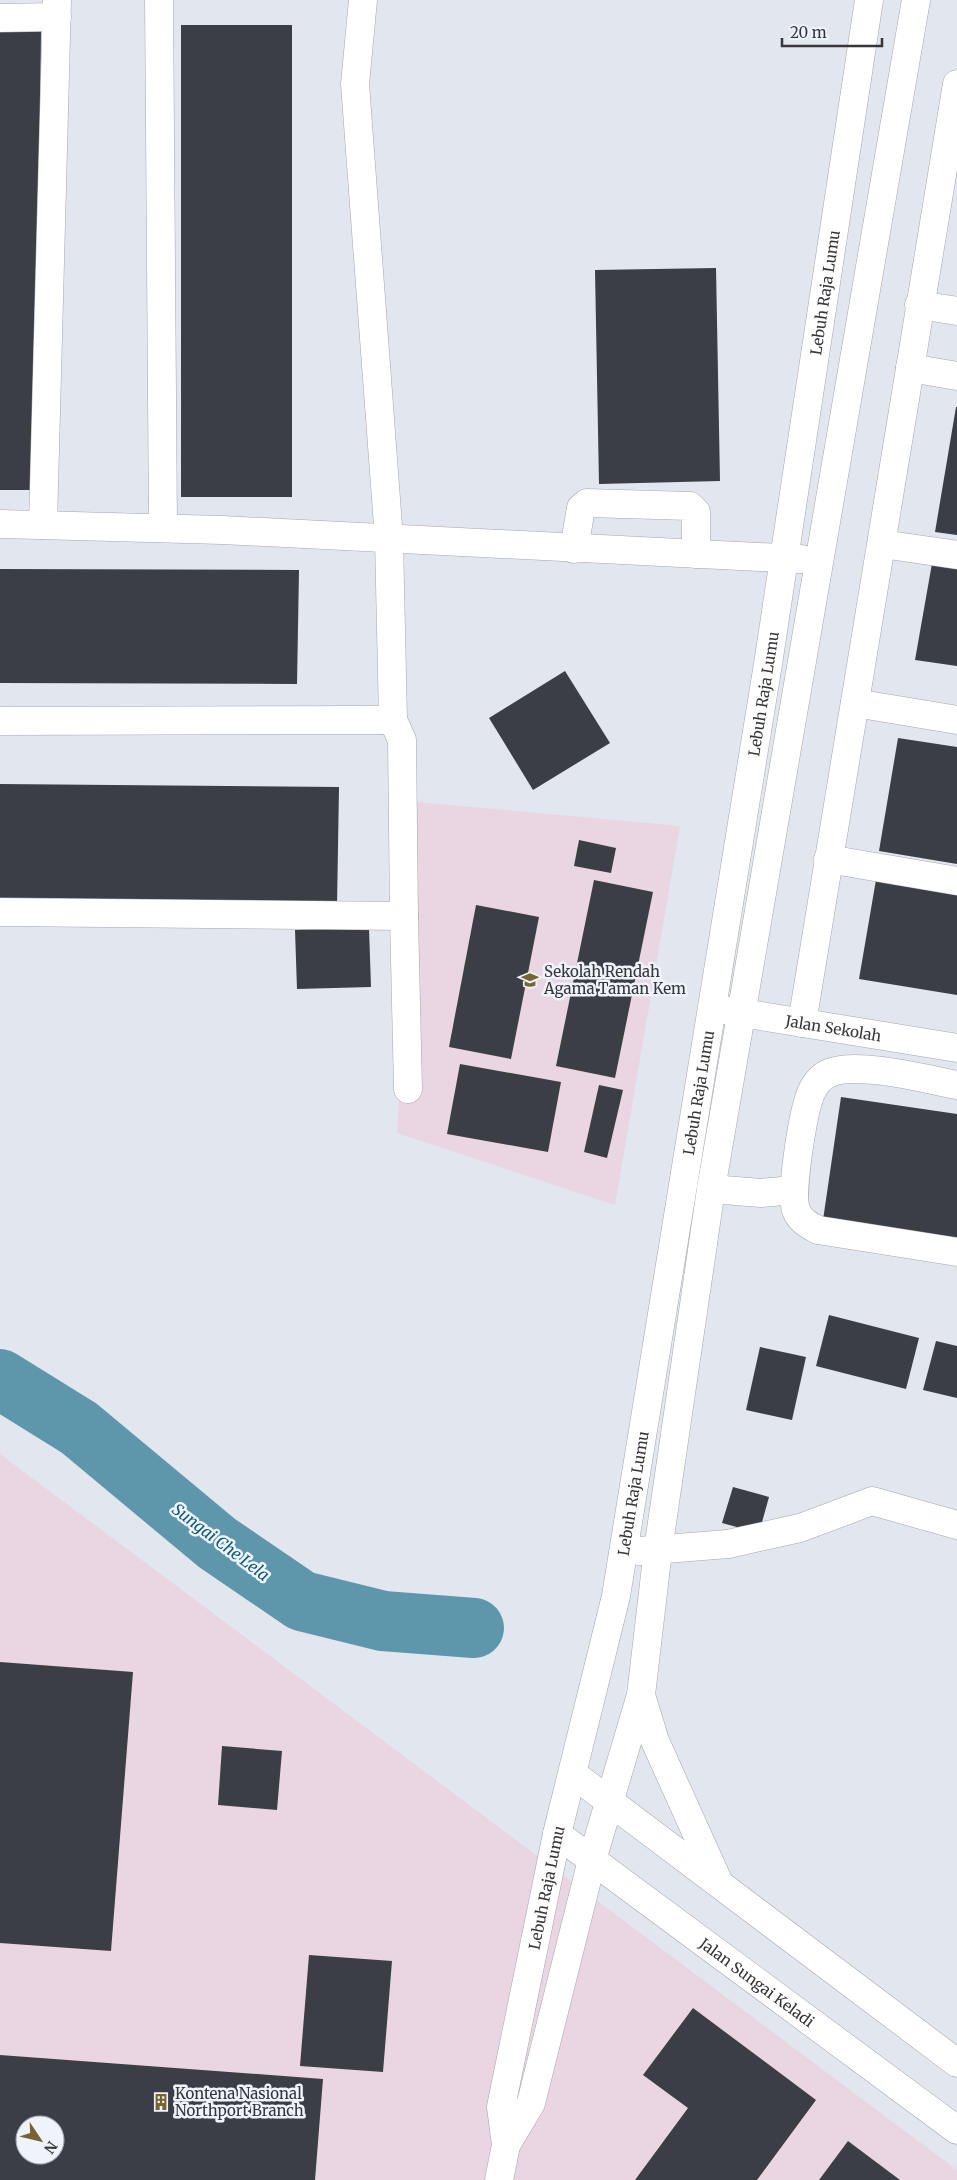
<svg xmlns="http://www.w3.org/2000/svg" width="957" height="2180" font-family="Merriweather,serif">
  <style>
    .industrial { fill: #ead5e3; fill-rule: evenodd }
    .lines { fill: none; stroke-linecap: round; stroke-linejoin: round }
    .river { stroke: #5e96ab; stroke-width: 60 }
    .building { fill: #3b3e44; fill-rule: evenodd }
    .minor-casing { stroke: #a2a6ae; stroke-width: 29 }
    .minor { stroke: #fff; stroke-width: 28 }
    .labels { text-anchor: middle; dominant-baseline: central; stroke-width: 5; stroke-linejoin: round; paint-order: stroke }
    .street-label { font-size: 15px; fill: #343639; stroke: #eff3fc }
    .poi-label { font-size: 15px; fill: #343639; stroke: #eff3fc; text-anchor: start }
    .water-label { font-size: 16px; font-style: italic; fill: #0d5a71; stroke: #eff3fc }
  </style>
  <rect width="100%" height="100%" fill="#e2e6ef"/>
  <g class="industrial">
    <polygon points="417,802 680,826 615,1205 397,1133"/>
    <path d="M0,1454L957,2170V2180H0ZM25,2125H55V2155H25Z"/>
  </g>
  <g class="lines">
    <polyline class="river" points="0,1379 79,1428 217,1543 302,1601 383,1621 474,1628"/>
  </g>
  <g class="building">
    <rect x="181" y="25" width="111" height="472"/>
    <polygon points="0,31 41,31 36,490 0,490"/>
    <polygon points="716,268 720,481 599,484 595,270"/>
    <polygon points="956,407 957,407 957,535 935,532"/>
    <polygon points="934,552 957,556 957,666 915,660"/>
    <polygon points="0,569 299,570 297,684 0,683"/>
    <polygon points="565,671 610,743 533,790 489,718"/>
    <polygon points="898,738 957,747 957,864 879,851"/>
    <polygon points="0,784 339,787 337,906 0,902"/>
    <polygon points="579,840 616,848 611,873 574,866"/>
    <polygon points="877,874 957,887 957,995 859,979"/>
    <polygon points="594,880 653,892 615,1078 556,1066"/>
    <polygon points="476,905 539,917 511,1059 449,1047"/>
    <polygon points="369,928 371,987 297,989 295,930"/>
    <polygon points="460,1064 561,1082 548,1152 447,1134"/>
    <polygon points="599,1085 623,1090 607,1158 584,1152"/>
    <polygon points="841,1097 957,1114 957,1240 823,1220"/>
    <polygon points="829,1315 919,1338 906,1389 816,1366"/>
    <polygon points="936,1341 957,1346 957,1398 923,1390"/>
    <polygon points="760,1347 806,1357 792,1420 746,1410"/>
    <polygon points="733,1487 769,1497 759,1533 722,1523"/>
    <polygon points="0,1662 133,1672 111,1951 0,1943"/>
    <polygon points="222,1746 282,1751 277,1810 218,1805"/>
    <polygon points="309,1955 392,1961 383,2072 300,2066"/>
    <polygon points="693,2008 816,2100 757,2180 635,2180 688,2108 643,2075"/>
    <path d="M0,2055L323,2079L315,2180H0ZM25,2125H55V2155H25Z"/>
    <polygon points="848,2141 900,2180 819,2180"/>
  </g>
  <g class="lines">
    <g class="minor-casing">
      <g id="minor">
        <polyline points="159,0 163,528"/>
        <polyline points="363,0 355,84 389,539 393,720 402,740 404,916 408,1089"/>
        <polyline points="0,18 57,17"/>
        <polyline points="919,305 957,311"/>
        <polyline points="910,368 957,376"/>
        <polyline points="0,524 222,530 801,559"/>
        <polyline points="43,525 57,0"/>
        <polyline points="882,544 957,555"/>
        <polyline points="574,549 581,508 587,503 690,506 696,512 696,554"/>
        <polyline points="855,703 957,720"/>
        <polyline points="0,721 393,720"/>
        <polyline points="828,859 957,881"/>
        <polyline points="0,912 404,916"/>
        <path id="s1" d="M724,1010L957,1048"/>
        <polyline points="802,1023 957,84"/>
        <path d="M957,1085C926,1079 860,1062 832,1072C822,1075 815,1084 811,1093C803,1112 790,1192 796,1210C800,1221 809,1225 818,1230L957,1252"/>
        <polyline points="711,1189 761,1193 794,1190"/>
        <polyline points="640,1551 728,1544 800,1528 872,1501 957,1525"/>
        <polyline points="641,1695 655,1741 718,1881"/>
        <polyline points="573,1774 957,2063"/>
        <path id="s2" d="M557,1834L957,2130"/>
        <polyline points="506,2145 531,2103 592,1860 641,1695 658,1550 711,1189 916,0"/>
        <path id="s3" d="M499,2180L506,2145L501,2107L557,1834L616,1596L768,664L869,0"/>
      </g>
    </g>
    <use href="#minor" class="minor"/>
  </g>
  <defs>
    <g id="school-bare" transform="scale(1.35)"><path d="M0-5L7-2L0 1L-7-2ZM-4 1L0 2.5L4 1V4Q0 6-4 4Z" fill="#776432" stroke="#eff3fc" stroke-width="2.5" paint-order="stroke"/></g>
    <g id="building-bare" transform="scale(1.35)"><path d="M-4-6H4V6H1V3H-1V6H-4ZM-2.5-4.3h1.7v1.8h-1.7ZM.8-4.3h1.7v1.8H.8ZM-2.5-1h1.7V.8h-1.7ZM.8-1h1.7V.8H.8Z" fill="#776432" stroke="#eff3fc" stroke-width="2.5" paint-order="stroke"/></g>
  </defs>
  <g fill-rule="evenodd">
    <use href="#school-bare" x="530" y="980"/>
    <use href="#building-bare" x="161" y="2102"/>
  </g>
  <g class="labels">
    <g class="street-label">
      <text stroke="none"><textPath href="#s3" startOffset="1918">Lebuh Raja Lumu</textPath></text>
      <text stroke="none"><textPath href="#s3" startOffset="1512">Lebuh Raja Lumu</textPath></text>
      <text stroke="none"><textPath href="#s1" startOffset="111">Jalan Sekolah</textPath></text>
      <text stroke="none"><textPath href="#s3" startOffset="1108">Lebuh Raja Lumu</textPath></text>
      <text stroke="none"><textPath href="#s3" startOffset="702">Lebuh Raja Lumu</textPath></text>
      <text stroke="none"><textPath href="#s3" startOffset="298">Lebuh Raja Lumu</textPath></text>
      <text stroke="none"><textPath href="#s2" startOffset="249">Jalan Sungai Keladi</textPath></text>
    </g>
    <g class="poi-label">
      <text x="544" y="971">Sekolah Rendah<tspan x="544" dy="17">Agama Taman Kem</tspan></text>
      <text x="175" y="2093">Kontena Nasional<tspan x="175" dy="17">Northport Branch</tspan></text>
    </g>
    <g class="water-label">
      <text transform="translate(221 1542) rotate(37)">Sungai Che Lela</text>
    </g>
  </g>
  <g transform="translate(40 2140) rotate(125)"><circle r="24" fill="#eff3fc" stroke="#a4a7ae"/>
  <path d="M0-4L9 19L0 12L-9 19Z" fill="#776432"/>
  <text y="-8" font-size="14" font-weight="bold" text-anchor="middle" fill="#343639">N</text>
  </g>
  <path d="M782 38v8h100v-8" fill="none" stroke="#343639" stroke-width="2.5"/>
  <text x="790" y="38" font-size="15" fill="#343639" stroke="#eff3fc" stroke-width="4" paint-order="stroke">20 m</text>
</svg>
